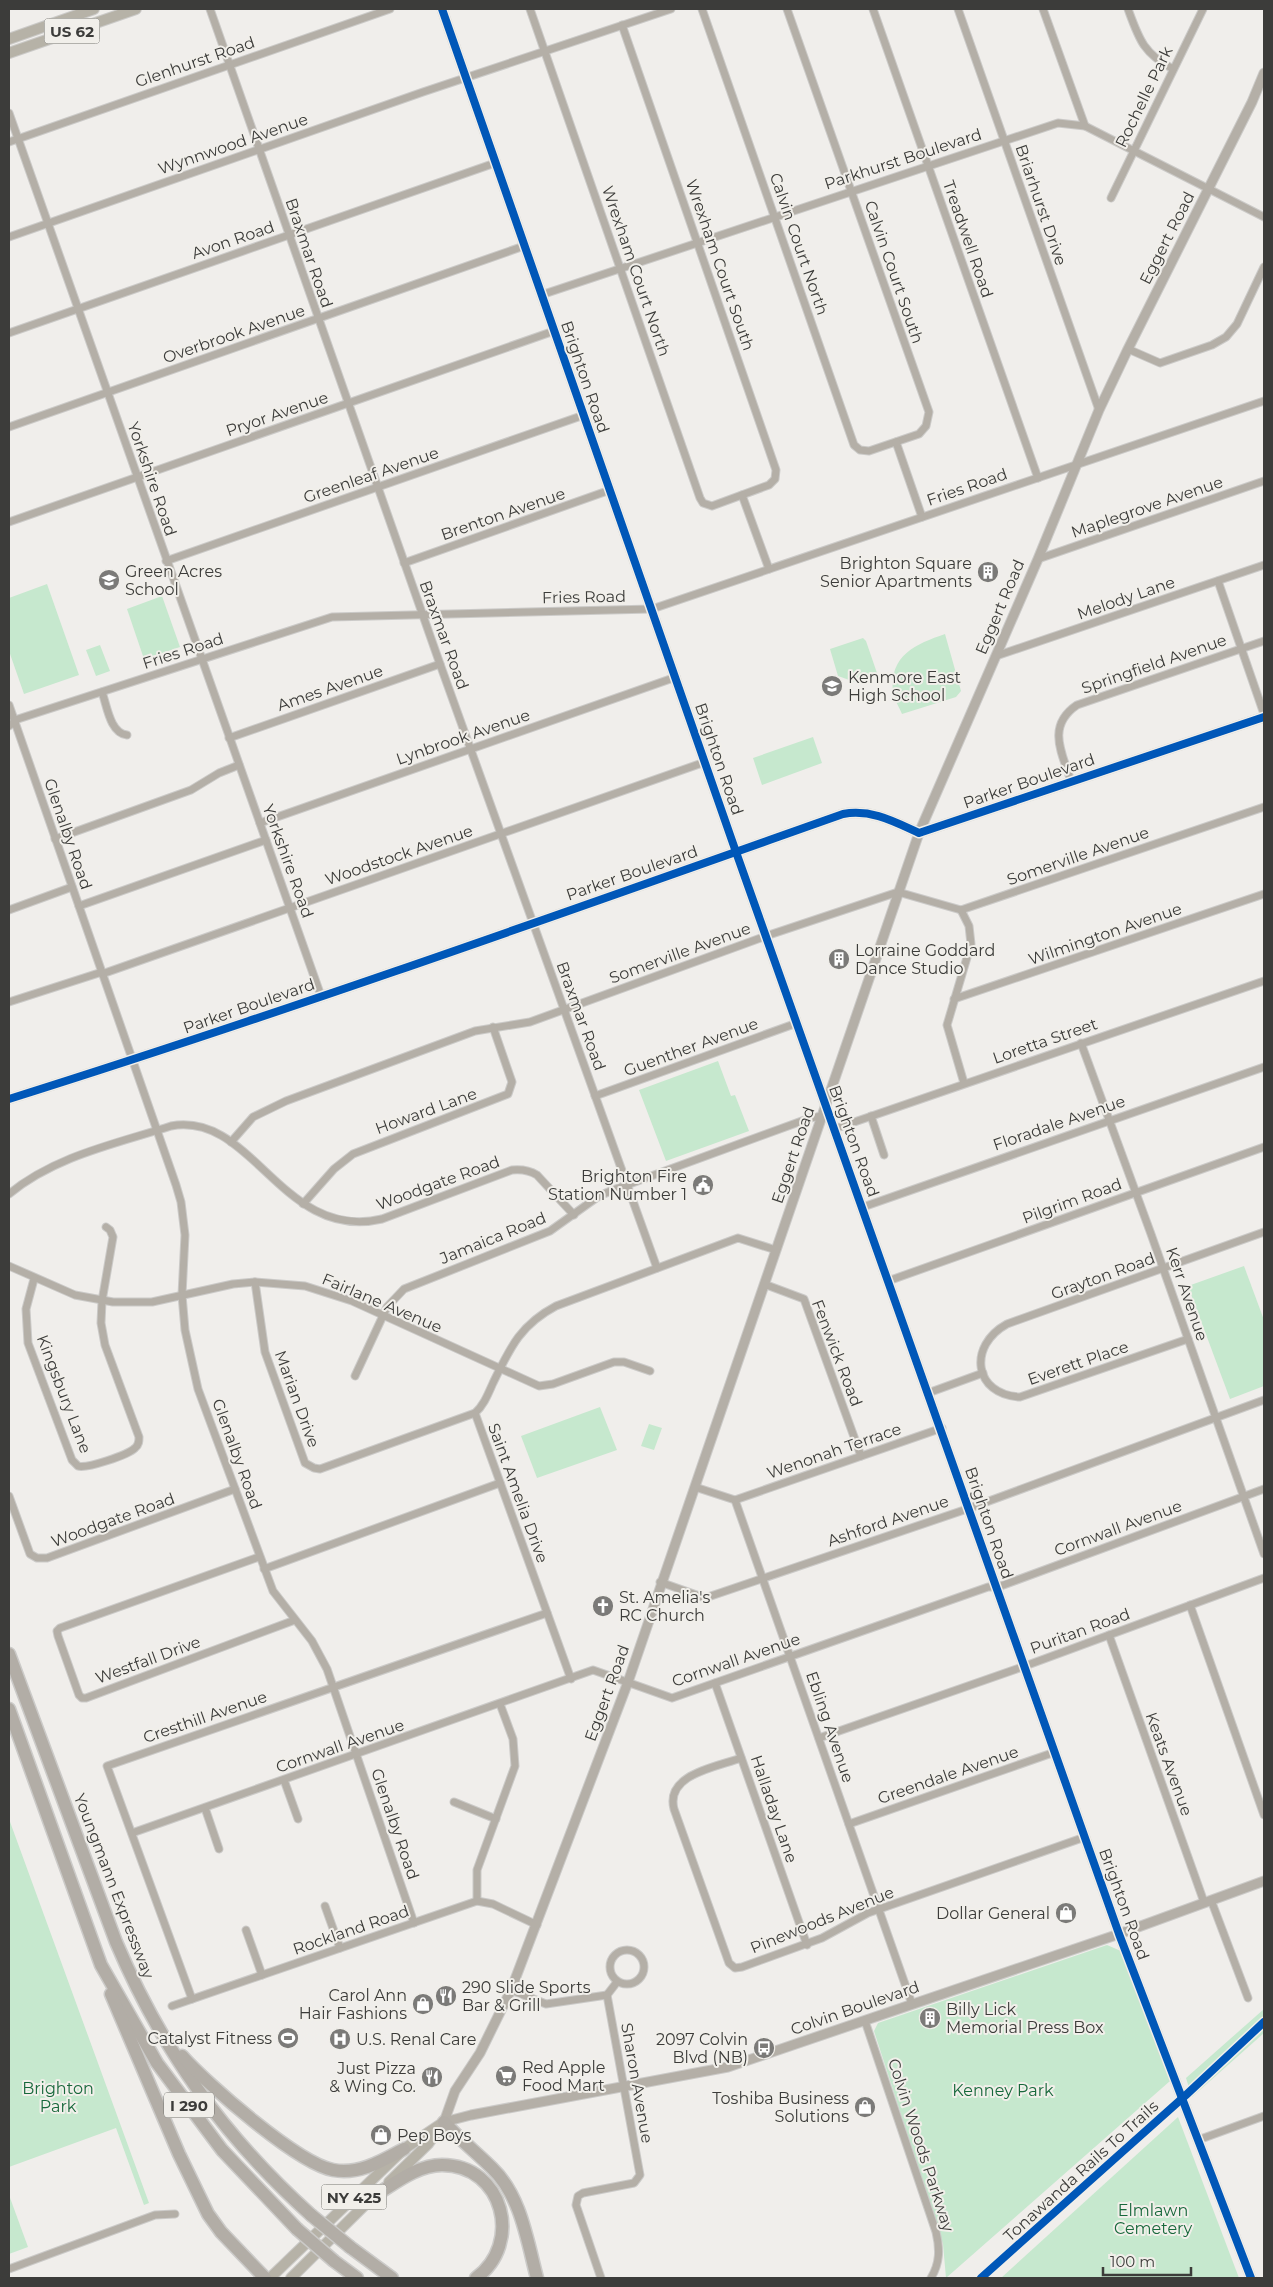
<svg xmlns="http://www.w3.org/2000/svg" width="1273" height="2287" font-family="Montserrat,sans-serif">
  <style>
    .green { fill: #c6e8ce }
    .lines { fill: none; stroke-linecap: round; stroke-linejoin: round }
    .minor-casing { stroke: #cbcac8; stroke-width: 9 }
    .tertiary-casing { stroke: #cbcac8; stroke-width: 11 }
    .primary-casing { stroke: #cbcac8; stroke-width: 12 }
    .motorway-casing { stroke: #cbcac8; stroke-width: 15 }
    .minor { stroke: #b4afa7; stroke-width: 7 }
    .tertiary { stroke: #b4afa7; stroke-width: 9 }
    .primary { stroke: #b6b2a7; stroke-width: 10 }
    .motorway { stroke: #b2ada6; stroke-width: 12 }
    .motorway-bridge-casing { stroke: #cbcac8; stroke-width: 15; stroke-linecap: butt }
    .motorway-bridge { stroke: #b2ada6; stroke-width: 12 }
    .cycleway-casing { stroke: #f1efea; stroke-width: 11 }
    .cycleway { stroke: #0057b8; stroke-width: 8 }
    .labels { text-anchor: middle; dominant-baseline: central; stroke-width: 4; stroke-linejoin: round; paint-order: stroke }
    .shield { fill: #f1efea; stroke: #72726f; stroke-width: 1 }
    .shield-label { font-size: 15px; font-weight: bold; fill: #3c3c3a }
    .street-label { font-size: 16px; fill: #3c3c3a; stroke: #f1efea }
    .poi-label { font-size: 16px; fill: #3c3c3a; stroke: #f1efea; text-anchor: start }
    .park-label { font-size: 16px; fill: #17683b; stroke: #f1efea }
  </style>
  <rect width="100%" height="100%" fill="#f0eeeb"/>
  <g class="green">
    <polygon points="47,584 79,675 24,694 9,651 9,598"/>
    <polygon points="162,596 180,647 144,659 127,609"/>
    <path d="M945,634L961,691L956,697L902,714C899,707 894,699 893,692C889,655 916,644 945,634Z"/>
    <polygon points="863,638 866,641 878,676 855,682 838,676 830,649"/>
    <polygon points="100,645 110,671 96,676 86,650"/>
    <polygon points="813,737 822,763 762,785 753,758"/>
    <polygon points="718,1061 731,1096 735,1095 749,1131 666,1161 639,1090"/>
    <polygon points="1244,1266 1264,1320 1264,1386 1230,1399 1188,1286"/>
    <polygon points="600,1407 617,1450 537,1478 521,1436"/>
    <polygon points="649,1424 662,1428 654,1450 641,1446"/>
    <polygon points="9,1819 149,2203 144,2205 116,2128 9,2167"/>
    <polygon points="1107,1945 1121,1951 1170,2081 946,2278 943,2244 874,2031 878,2023"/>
    <polygon points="1264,2009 1264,2033 1192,2097 1186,2078"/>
    <polygon points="1178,2117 1239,2278 1001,2278"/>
    <polygon points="9,2195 28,2247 9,2254"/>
  </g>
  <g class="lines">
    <g class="minor-casing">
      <g id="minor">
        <polyline points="210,9 440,664 657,1268"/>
        <polyline points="530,9 700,498 703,503 712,506 769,485 775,479 776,470 622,25"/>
        <polyline points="702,9 854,445 860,450 869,451 919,434 926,426 929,412 787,9"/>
        <polyline points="873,9 1038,478"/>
        <polyline points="958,9 1099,410"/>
        <polyline points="1043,9 1085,126"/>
        <path d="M1128,9C1139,39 1143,53 1173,69"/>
        <polyline points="9,113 321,996"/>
        <polyline points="9,142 390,9"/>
        <polyline points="1111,198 1203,9"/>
        <polyline points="9,237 423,92 671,9"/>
        <polyline points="541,295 1058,123 1085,126 1264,217"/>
        <polyline points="9,333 495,163"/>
        <polyline points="1128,349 1160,363 1212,345 1226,337 1237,324 1264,267"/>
        <polyline points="9,427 524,246"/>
        <polyline points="896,442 922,517"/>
        <polyline points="742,495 769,569"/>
        <polyline points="9,522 554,331"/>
        <polyline points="1038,559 1264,481"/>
        <polyline points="166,561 584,415"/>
        <polyline points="404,563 610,490"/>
        <polyline points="1218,581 1264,714"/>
        <polyline points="996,656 1264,565"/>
        <path d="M102,692C107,706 110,733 127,735"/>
        <polyline points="9,705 176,1185 181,1202 185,1235 182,1295 185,1330 198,1389 273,1591 312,1641 327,1669 414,1923"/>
        <polyline points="9,726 18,719 332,617 652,609 1264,401"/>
        <polyline points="229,738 440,664"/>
        <path d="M1071,781C1062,753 1046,726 1077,705L1264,641"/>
        <polyline points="260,823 676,677"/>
        <polyline points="55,839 191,790 219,773 239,765"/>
        <polyline points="79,906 266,840"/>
        <polyline points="9,910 72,887"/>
        <polyline points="961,910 969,926 971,944 947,1025 964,1083"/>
        <polyline points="102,974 705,762"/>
        <polyline points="954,999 1264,894"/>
        <polyline points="9,1002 102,972"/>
        <polyline points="1081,1043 1151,1234 1264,1554"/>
        <polyline points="595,1096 797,1023"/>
        <polyline points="871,1116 884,1155"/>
        <polyline points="834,1129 1264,981"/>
        <polyline points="231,1142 253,1117 286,1101 475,1031 530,1022 766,936 898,892 961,910 1264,807"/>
        <path d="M9,1194C55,1156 115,1144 171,1126C253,1111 282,1242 382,1219L512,1170C522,1169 529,1170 537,1175L574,1215"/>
        <polyline points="303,1204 334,1169 353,1154 508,1094 512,1082 493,1027"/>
        <polyline points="863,1207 1264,1067"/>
        <polyline points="9,1266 75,1295 113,1302 152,1302 233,1284 255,1282 305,1286 352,1301 539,1386 553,1384 614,1362 624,1362 650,1371"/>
        <path d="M34,1279L26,1309L28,1343L72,1460L78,1466C86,1469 128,1455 135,1448C139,1445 139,1441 139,1437L105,1345L101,1323L102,1301L113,1237L110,1230L106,1227"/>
        <polyline points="888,1281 1264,1147"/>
        <path d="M255,1282L265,1352L305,1463L314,1468L320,1469L475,1413C484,1405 488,1394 493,1383C510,1348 520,1325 556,1306L738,1238L776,1250"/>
        <polyline points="764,1284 804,1299 861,1456"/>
        <path d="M1188,1339L1020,1397C974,1395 967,1346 1007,1324L1264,1232"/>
        <polyline points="355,1376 387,1307 404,1289 550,1231 599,1196 613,1190 810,1118 822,1116"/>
        <polyline points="928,1393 983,1373"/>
        <polyline points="475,1413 571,1679"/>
        <polyline points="695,1487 735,1500 912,2004"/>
        <polyline points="9,1496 30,1554 37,1558 47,1558 235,1489"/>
        <polyline points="735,1500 942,1428"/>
        <polyline points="259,1557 60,1628 57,1631 58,1636 79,1695 82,1698 86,1698 295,1620"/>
        <polyline points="264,1569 500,1483"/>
        <polyline points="660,1582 705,1598 970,1508 1264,1400"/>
        <polyline points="1190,1605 1264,1815"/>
        <polyline points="1109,1635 1204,1902"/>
        <polyline points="715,1683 807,1945"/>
        <polyline points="819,1738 1025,1666 1264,1578"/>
        <path d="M741,1758C717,1767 665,1774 674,1809L729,1963L735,1968L742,1967L822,1938L868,1913L1085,1837"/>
        <polyline points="284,1780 298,1819"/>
        <polyline points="454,1802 496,1819"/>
        <polyline points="205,1808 219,1849"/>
        <polyline points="849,1824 1055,1752"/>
        <polyline points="132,1833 593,1670 672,1698 988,1587 998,1587 1264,1489"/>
        <polyline points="1211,1900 1248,1998"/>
        <polyline points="477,1901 477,1870 515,1766 513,1739 500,1704"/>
        <polyline points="325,1906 340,1948"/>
        <polyline points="246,1930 262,1975"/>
        <circle cx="627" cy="1967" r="17"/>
        <polyline points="511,1990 546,2004 607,1995"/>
        <polyline points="607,1995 617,1982"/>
        <polyline points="192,1999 107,1766 547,1613"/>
        <polyline points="172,2006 477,1901 493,1904 537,1925"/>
        <path d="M865,2021L936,2232C940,2249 940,2263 931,2278"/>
        <polyline points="1198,2140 1264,2116"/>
        <polyline points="9,2269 155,2215 175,2214"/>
        <polyline points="601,2278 576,2205 578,2196 583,2193 634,2183 640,2175 607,1995"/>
      </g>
    </g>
    <g class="tertiary-casing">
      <g id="tertiary">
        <polyline points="442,9 736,852 1119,1934 1251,2278"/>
        <path d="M9,1099C289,1011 566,912 843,814C871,809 893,821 919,833L1264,717"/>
        <polyline points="444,2122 455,2091 480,2053 511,1990 628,1682 919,833 1038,559 1099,410 1127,351 1252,102 1264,73"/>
        <polyline points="444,2122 471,2115 728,2067 1119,1934 1264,1881"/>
      </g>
    </g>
    <g class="primary-casing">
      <g id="primary">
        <polyline points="9,39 94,9"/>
        <polyline points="9,53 136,9"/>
        <polyline points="389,2182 428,2144 441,2125"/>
        <polyline points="270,2278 404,2149 444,2122"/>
        <polyline points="291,2278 378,2192"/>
      </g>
    </g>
    <g class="motorway-casing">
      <g id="motorway">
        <path d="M9,1654L116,1942C162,2050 223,2136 311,2215"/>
        <polyline points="9,1709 101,1965 157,2063 222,2150 297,2229"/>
        <polyline points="111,1994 179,2154 208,2214 221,2232 265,2278"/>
        <path d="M182,2056C207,2084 297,2163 333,2170C359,2175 382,2161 404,2149"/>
        <path d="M444,2122C459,2139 476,2152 492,2168C521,2196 527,2240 537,2278"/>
        <path d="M374,2196C394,2184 417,2165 442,2165C504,2165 523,2244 476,2278"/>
        <polyline points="350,2247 392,2278"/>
        <polyline points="334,2261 357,2278"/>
      </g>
    </g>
    <use href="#minor" class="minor"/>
    <use href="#tertiary" class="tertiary"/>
    <use href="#primary" class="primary"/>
    <use href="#motorway" class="motorway"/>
    <g class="motorway-bridge-casing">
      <g id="motorway-bridge">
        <polyline points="311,2215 350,2247"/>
        <polyline points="297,2229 334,2261"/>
      </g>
    </g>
    <use href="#motorway-bridge" class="motorway-bridge"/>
    <g class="cycleway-casing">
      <g id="cycleway">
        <polyline points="442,9 736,852 1119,1934 1251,2278"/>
        <path d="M9,1099C289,1011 566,912 843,814C871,809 893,821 919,833L1264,717"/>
        <polyline points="981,2278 1186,2095 1264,2022"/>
      </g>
    </g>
    <use href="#cycleway" class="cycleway"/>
  </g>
  <defs>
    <g id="building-disc" transform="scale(1.125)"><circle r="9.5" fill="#7b7a78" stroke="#f1efea"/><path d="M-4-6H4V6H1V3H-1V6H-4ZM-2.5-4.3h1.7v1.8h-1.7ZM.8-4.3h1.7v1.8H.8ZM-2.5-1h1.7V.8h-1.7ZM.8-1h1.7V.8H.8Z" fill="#fff"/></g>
    <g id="school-disc" transform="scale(1.125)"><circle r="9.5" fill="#7b7a78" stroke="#f1efea"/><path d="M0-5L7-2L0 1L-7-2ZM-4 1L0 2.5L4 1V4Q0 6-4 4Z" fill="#fff"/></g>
    <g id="civic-disc" transform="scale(1.125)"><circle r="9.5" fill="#7b7a78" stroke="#f1efea"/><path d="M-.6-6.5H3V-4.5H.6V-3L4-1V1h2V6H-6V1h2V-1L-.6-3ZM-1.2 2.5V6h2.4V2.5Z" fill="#fff"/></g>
    <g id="church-disc" transform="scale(1.125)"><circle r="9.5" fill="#7b7a78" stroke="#f1efea"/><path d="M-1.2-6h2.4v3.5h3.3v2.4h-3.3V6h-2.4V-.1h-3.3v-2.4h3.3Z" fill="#fff"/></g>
    <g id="shop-disc" transform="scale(1.125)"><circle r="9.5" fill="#7b7a78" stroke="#f1efea"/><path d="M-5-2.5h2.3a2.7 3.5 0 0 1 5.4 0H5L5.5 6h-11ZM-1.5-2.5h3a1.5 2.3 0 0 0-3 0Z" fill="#fff"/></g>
    <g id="restaurant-disc" transform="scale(1.125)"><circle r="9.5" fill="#7b7a78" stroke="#f1efea"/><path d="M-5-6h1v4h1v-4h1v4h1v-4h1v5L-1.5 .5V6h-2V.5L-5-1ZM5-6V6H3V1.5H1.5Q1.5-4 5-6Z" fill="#fff"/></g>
    <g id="stadium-disc" transform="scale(1.125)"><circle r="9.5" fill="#7b7a78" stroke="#f1efea"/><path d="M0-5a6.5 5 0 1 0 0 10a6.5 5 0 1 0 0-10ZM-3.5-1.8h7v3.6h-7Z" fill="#fff"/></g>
    <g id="hospital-disc" transform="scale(1.125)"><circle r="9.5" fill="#7b7a78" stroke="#f1efea"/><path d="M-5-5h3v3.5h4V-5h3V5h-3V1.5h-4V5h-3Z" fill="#fff"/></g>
    <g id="bus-disc" transform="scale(1.125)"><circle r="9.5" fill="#7b7a78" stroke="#f1efea"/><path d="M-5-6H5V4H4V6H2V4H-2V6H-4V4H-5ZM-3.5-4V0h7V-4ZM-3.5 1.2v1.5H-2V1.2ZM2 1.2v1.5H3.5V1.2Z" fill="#fff"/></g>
    <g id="supermarket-disc" transform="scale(1.125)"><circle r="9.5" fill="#7b7a78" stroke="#f1efea"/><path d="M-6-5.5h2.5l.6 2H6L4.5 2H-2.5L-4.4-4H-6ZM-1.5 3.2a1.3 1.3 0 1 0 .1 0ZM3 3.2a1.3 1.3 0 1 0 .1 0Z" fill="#fff"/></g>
  </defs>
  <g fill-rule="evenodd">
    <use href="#building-disc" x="988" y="572"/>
    <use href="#school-disc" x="109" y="580"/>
    <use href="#school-disc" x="832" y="686"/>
    <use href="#building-disc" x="839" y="959"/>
    <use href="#civic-disc" x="703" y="1185"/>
    <use href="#church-disc" x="603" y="1606"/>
    <use href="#shop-disc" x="1066" y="1913"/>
    <use href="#restaurant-disc" x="446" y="1996"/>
    <use href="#shop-disc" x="423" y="2004"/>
    <use href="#building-disc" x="930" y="2018"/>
    <use href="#stadium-disc" x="288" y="2038"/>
    <use href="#hospital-disc" x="340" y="2039"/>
    <use href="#bus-disc" x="764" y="2048"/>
    <use href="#supermarket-disc" x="506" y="2076"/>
    <use href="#restaurant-disc" x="432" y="2077"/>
    <use href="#shop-disc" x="865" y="2107"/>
    <use href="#shop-disc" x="381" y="2135"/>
  </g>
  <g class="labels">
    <g class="shield">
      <rect x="44.5" y="18.5" width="55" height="25" rx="4"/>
      <rect x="164" y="2092.5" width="50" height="25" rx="4"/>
      <rect x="321.5" y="2184.5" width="65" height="25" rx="4"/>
    </g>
    <g class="shield-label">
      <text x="72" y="31">US 62</text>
      <text x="189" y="2105">I 290</text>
      <text x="354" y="2197">NY 425</text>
    </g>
    <g class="street-label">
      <text transform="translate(195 62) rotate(-19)">Glenhurst Road</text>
      <text transform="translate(1144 97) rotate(-64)">Rochelle Park</text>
      <text transform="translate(233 144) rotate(-19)">Wynnwood Avenue</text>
      <text transform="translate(903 159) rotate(-18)">Parkhurst Boulevard</text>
      <text transform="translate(1041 205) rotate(71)">Briarhurst Drive</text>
      <text transform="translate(1167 238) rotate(-63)">Eggert Road</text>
      <text transform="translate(968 239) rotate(71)">Treadwell Road</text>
      <text transform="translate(233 240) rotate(-19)">Avon Road</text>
      <text transform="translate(799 244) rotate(71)">Calvin Court North</text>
      <text transform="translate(309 253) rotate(71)">Braxmar Road</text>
      <text transform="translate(720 265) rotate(71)">Wrexham Court South</text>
      <text transform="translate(636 271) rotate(71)">Wrexham Court North</text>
      <text transform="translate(894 272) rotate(71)">Calvin Court South</text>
      <text transform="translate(234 334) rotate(-19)">Overbrook Avenue</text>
      <text transform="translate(585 377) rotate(71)">Brighton Road</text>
      <text transform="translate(277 414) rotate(-19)">Pryor Avenue</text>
      <text transform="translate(371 475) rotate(-19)">Greenleaf Avenue</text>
      <text transform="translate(152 479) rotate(71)">Yorkshire Road</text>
      <text transform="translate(967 487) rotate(-19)">Fries Road</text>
      <text transform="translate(1147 507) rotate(-19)">Maplegrove Avenue</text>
      <text transform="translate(503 514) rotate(-19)">Brenton Avenue</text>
      <text transform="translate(584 597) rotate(-1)">Fries Road</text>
      <text transform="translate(1126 598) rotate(-19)">Melody Lane</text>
      <text transform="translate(1000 607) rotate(-67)">Eggert Road</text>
      <text transform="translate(444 635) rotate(70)">Braxmar Road</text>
      <text transform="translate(183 651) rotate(-18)">Fries Road</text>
      <text transform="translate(1154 664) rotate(-19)">Springfield Avenue</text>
      <text transform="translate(330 688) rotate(-19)">Ames Avenue</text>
      <text transform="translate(463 737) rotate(-19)">Lynbrook Avenue</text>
      <text transform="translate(719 759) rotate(71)">Brighton Road</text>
      <text transform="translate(1029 781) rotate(-19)">Parker Boulevard</text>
      <text transform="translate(68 834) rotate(71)">Glenalby Road</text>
      <text transform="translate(399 855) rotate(-19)">Woodstock Avenue</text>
      <text transform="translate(1078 856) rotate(-19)">Somerville Avenue</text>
      <text transform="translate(288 861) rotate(70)">Yorkshire Road</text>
      <text transform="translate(632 873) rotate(-19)">Parker Boulevard</text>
      <text transform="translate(1105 934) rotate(-19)">Wilmington Avenue</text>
      <text transform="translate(680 953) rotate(-20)">Somerville Avenue</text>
      <text transform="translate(249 1006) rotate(-19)">Parker Boulevard</text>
      <text transform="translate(581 1016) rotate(70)">Braxmar Road</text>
      <text transform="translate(1045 1041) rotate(-19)">Loretta Street</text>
      <text transform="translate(691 1047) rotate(-20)">Guenther Avenue</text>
      <text transform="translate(426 1111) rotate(-20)">Howard Lane</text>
      <text transform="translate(1059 1123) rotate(-19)">Floradale Avenue</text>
      <text transform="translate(854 1141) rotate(70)">Brighton Road</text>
      <text transform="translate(793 1155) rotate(-71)">Eggert Road</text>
      <text transform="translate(438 1183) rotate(-20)">Woodgate Road</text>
      <text transform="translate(1072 1201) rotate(-20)">Pilgrim Road</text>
      <text transform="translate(493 1238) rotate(-22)">Jamaica Road</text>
      <text transform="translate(1103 1276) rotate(-20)">Grayton Road</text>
      <text transform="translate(1187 1294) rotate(71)">Kerr Avenue</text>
      <text transform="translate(382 1303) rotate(23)">Fairlane Avenue</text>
      <text transform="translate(837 1353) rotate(69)">Fenwick Road</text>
      <text transform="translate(1078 1363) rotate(-19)">Everett Place</text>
      <text transform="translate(64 1394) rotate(69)">Kingsbury Lane</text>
      <text transform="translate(297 1399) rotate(70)">Marian Drive</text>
      <text transform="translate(834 1451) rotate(-19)">Wenonah Terrace</text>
      <text transform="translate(237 1454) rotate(70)">Glenalby Road</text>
      <text transform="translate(518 1493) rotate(70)">Saint Amelia Drive</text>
      <text transform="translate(113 1520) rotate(-20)">Woodgate Road</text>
      <text transform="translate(888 1521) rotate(-19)">Ashford Avenue</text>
      <text transform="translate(989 1523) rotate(71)">Brighton Road</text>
      <text transform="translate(1118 1528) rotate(-20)">Cornwall Avenue</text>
      <text transform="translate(1080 1631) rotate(-20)">Puritan Road</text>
      <text transform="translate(148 1660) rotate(-20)">Westfall Drive</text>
      <text transform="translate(736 1660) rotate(-19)">Cornwall Avenue</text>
      <text transform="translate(607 1693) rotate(-70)">Eggert Road</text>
      <text transform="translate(205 1717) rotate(-19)">Cresthill Avenue</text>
      <text transform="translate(830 1727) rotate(71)">Ebling Avenue</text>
      <text transform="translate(340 1746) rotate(-19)">Cornwall Avenue</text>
      <text transform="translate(1169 1764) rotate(70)">Keats Avenue</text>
      <text transform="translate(948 1775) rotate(-19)">Greendale Avenue</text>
      <text transform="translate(774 1809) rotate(71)">Halladay Lane</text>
      <text transform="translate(395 1824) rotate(71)">Glenalby Road</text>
      <text transform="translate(114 1886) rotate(69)">Youngmann Expressway</text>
      <text transform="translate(1124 1904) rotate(70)">Brighton Road</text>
      <text transform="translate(822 1920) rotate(-22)">Pinewoods Avenue</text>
      <text transform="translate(351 1930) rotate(-19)">Rockland Road</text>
      <text transform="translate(855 2008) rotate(-19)">Colvin Boulevard</text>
      <text transform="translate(637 2083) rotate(80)">Sharon Avenue</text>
      <text transform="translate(921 2145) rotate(72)">Colvin Woods Parkway</text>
      <text transform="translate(1081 2171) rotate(-42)">Tonawanda Rails To Trails</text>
    </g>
    <g class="poi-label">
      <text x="972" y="563" text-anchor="end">Brighton Square<tspan x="972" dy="18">Senior Apartments</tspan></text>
      <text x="125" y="571">Green Acres<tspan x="125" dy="18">School</tspan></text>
      <text x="848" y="677">Kenmore East<tspan x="848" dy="18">High School</tspan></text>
      <text x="855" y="950">Lorraine Goddard<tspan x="855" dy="18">Dance Studio</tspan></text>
      <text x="687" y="1176" text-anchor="end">Brighton Fire<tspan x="687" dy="18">Station Number 1</tspan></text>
      <text x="619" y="1597">St. Amelia's<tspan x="619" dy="18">RC Church</tspan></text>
      <text x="1050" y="1913" text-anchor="end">Dollar General</text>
      <text x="462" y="1987">290 Slide Sports<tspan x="462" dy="18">Bar &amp; Grill</tspan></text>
      <text x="407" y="1995" text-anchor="end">Carol Ann<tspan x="407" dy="18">Hair Fashions</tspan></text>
      <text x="946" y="2009">Billy Lick<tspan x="946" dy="18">Memorial Press Box</tspan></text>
      <text x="272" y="2038" text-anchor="end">Catalyst Fitness</text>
      <text x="356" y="2039">U.S. Renal Care</text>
      <text x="748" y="2039" text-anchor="end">2097 Colvin<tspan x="748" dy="18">Blvd (NB)</tspan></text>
      <text x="522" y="2067">Red Apple<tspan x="522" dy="18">Food Mart</tspan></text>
      <text x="416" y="2068" text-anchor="end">Just Pizza<tspan x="416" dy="18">&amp; Wing Co.</tspan></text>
      <text x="849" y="2098" text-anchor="end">Toshiba Business<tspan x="849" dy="18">Solutions</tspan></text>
      <text x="397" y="2135">Pep Boys</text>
    </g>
    <g class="park-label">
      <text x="58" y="2088">Brighton<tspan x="58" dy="18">Park</tspan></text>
      <text x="1003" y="2090">Kenney Park</text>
      <text x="1153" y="2210">Elmlawn<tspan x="1153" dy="18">Cemetery</tspan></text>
    </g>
  </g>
  <rect width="1273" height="2287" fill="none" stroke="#3c3c3a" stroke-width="20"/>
  <path d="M1103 2267v8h88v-8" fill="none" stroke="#3c3c3a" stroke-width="2.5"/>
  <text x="1110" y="2267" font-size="15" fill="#3c3c3a" stroke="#f1efea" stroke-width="4" paint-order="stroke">100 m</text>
</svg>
